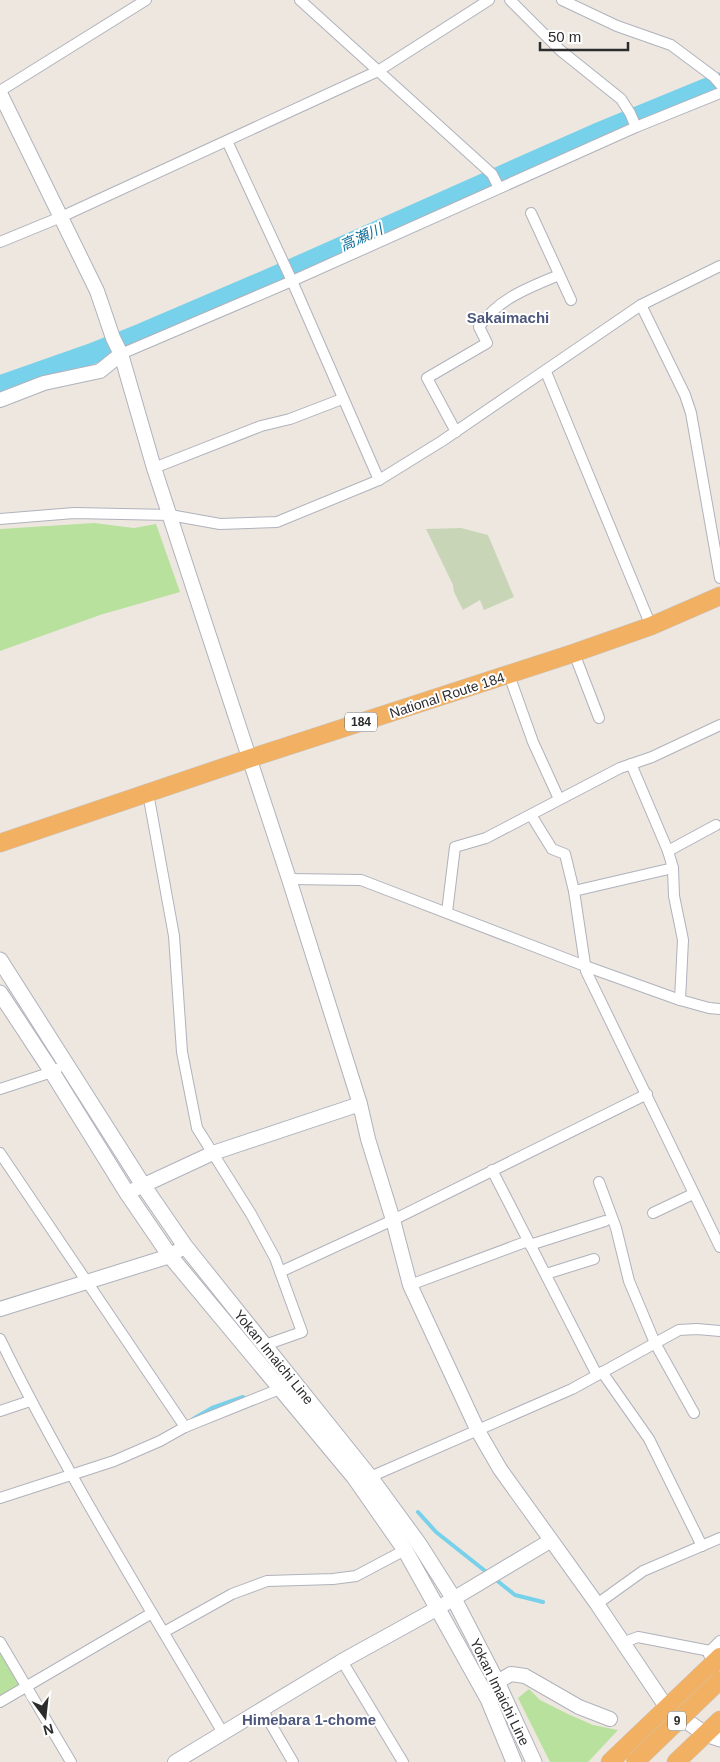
<svg xmlns="http://www.w3.org/2000/svg" width="720" height="1762" font-family="Helvetica,'Noto Sans JP',sans-serif">
  <style>
    .green { fill: #b8e19e }
    .cemetery { fill: #c8d6b7 }
    .lines { fill: none; stroke-linecap: round; stroke-linejoin: round }
    .stream { stroke: #77d1ea; stroke-width: 4 }
    .river { stroke: #77d1ea; stroke-width: 21 }
    .minor-casing { stroke: #b0b2bc; stroke-width: 12 }
    .tertiary-casing { stroke: #b0b2bc; stroke-width: 16 }
    .secondary-casing { stroke: #b0b2bc; stroke-width: 17 }
    .trunk-casing { stroke: #c8c8c8; stroke-width: 19 }
    .minor { stroke: #fff; stroke-width: 10 }
    .tertiary { stroke: #fff; stroke-width: 14 }
    .secondary { stroke: #fff; stroke-width: 15 }
    .trunk { stroke: #f2b063; stroke-width: 18 }
    .trunk-bridge-casing { stroke: #c8c8c8; stroke-width: 19; stroke-linecap: butt }
    .trunk-bridge { stroke: #f2b063; stroke-width: 18 }
    .labels { text-anchor: middle; dominant-baseline: central; stroke-width: 4; stroke-linejoin: round; paint-order: stroke }
    .shield { fill: #fff; stroke: #6b6b6b; stroke-width: 1 }
    .shield-label { font-size: 12px; font-weight: bold; fill: #2c2c2c }
    .street-label { font-size: 14px; fill: #2c2c2c; stroke: #fff }
    .water-label { font-size: 15px; font-style: italic; fill: #13729a; stroke: #fff }
    .neighbourhood-label { font-size: 15px; font-weight: bold; fill: #4e587c; stroke: #fff }
  </style>
  <rect width="100%" height="100%" fill="#ede7e0"/>
  <g class="green">
    <polygon points="94,523 134,528 156,524 180,592 100,615 0,651 0,529"/>
    <polygon points="0,1651 19,1682 18,1686 0,1696"/>
    <polygon points="529,1689 540,1700 568,1714 593,1725 618,1730 588,1762 550,1762 518,1698"/>
  </g>
  <polygon class="cemetery" points="461,528 488,535 514,597 484,610 480,600 463,610 454,592 453,585 426,529"/>
  <g class="lines">
    <g class="stream">
      <polyline points="193,1419 212,1408 243,1397"/>
      <polyline points="418,1512 436,1532 489,1574"/>
      <polyline points="495,1579 515,1595 543,1602"/>
    </g>
    <polyline class="river" points="0,386 91,354 141,334 281,274 596,134 720,83"/>
    <g class="minor-casing">
      <g id="minor">
        <polyline points="300,0 492,174 499,188"/>
        <polyline points="510,0 560,50 621,99 630,113 636,127"/>
        <polyline points="562,0 617,26 671,45 714,77 720,84"/>
        <polyline points="0,91 146,0"/>
        <polyline points="227,141 292,281 379,480"/>
        <polyline points="531,213 571,300"/>
        <polyline points="0,242 61,217 378,71 489,0"/>
        <polyline points="641,305 685,395 691,413 720,578"/>
        <polyline points="121,354 292,281 636,127 720,93"/>
        <polyline points="546,372 651,626"/>
        <path d="M456,432L427,378L487,343L479,327C499,298 528,288 559,275"/>
        <polyline points="154,468 261,426 290,419 342,399"/>
        <polyline points="0,519 74,513 170,515 220,524 277,522 379,480 442,441 641,305 720,266"/>
        <polyline points="574,653 599,718"/>
        <polyline points="509,675 533,742 559,799"/>
        <polyline points="631,764 668,851 673,868 674,896 683,940 680,1000"/>
        <polyline points="148,793 174,936 182,1052 197,1128 251,1214 275,1258 302,1332 265,1345"/>
        <polyline points="531,815 552,849 565,854 574,891 586,971 720,1247"/>
        <polyline points="668,851 716,825"/>
        <polyline points="289,879 361,880 585,966 680,1000 709,1008 720,1009"/>
        <polyline points="574,891 673,868"/>
        <polyline points="447,912 455,847 486,838 620,768 652,757 720,725"/>
        <polyline points="0,1089 52,1072 57,1069"/>
        <polyline points="0,1153 185,1427"/>
        <polyline points="492,1170 597,1375"/>
        <polyline points="599,1182 616,1228 629,1281 655,1343 694,1413"/>
        <polyline points="653,1213 693,1194"/>
        <polyline points="530,1245 605,1221"/>
        <polyline points="280,1272 393,1220 647,1094"/>
        <polyline points="546,1274 594,1259"/>
        <polyline points="410,1285 528,1241"/>
        <path d="M0,1339C66,1474 147,1603 223,1733"/>
        <polyline points="602,1372 649,1439 702,1546"/>
        <polyline points="0,1411 30,1401"/>
        <polyline points="370,1477 572,1389 679,1330 697,1329 720,1331"/>
        <polyline points="0,1498 114,1461 160,1441 185,1427 282,1388"/>
        <polyline points="597,1604 643,1571 720,1538"/>
        <polyline points="164,1632 232,1594 267,1581 333,1579 356,1576 405,1550"/>
        <polyline points="0,1642 71,1762"/>
        <polyline points="622,1643 638,1637 710,1651"/>
        <polyline points="709,1655 710,1651 720,1641"/>
        <polyline points="342,1661 403,1762"/>
        <polyline points="0,1702 152,1613"/>
        <polyline points="262,1709 293,1762"/>
      </g>
    </g>
    <g class="tertiary-casing">
      <g id="tertiary">
        <polyline points="0,93 97,291 113,338 121,354 154,468 289,879 360,1104 368,1139 393,1220 410,1285 478,1431 500,1469 597,1604 667,1708"/>
        <polyline points="0,400 44,383 100,371 121,354"/>
        <polyline points="127,1193 213,1153 360,1104"/>
        <polyline points="0,1309 170,1256 185,1246"/>
        <polyline points="497,1682 511,1674 525,1676 579,1707 610,1719"/>
        <polyline points="175,1762 342,1661 438,1608 550,1541"/>
      </g>
    </g>
    <g class="secondary-casing">
      <g id="secondary">
        <polyline points="0,960 143,1185 185,1246 370,1477 419,1544 454,1599 497,1682 534,1762"/>
        <polyline points="0,993 52,1072 127,1193 170,1256 354,1477 405,1550 488,1699 514,1762"/>
        <polyline points="672,1711 705,1734 720,1739"/>
      </g>
    </g>
    <g class="trunk-casing">
      <g id="trunk">
        <polyline points="0,843 248,759 574,653 651,626 720,596"/>
        <polyline points="610,1762 720,1657"/>
        <polyline points="676,1762 720,1720"/>
      </g>
    </g>
    <use href="#minor" class="minor"/>
    <use href="#tertiary" class="tertiary"/>
    <use href="#secondary" class="secondary"/>
    <use href="#trunk" class="trunk"/>
    <g class="trunk-bridge-casing">
      <polyline id="trunk-bridge" points="635,1762 720,1680"/>
    </g>
    <use href="#trunk-bridge" class="trunk-bridge"/>
  </g>
  <g class="labels">
    <g class="shield">
      <rect x="345" y="712.5" width="32" height="19" rx="4"/>
      <rect x="668" y="1711.5" width="18" height="19" rx="4"/>
    </g>
    <g class="shield-label">
      <text x="361" y="722">184</text>
      <text x="677" y="1721">9</text>
    </g>
    <g class="street-label">
      <text transform="translate(447 695) rotate(-18)">National Route 184</text>
      <text transform="translate(274 1357) rotate(51)">Yokan Imaichi Line</text>
      <text transform="translate(500 1692) rotate(64)">Yokan Imaichi Line</text>
    </g>
    <g class="water-label">
      <text transform="translate(361 237) rotate(-24)">高瀬川</text>
    </g>
    <g class="neighbourhood-label">
      <text x="508" y="317">Sakaimachi</text>
      <text x="309" y="1719">Himebara 1-chome</text>
    </g>
  </g>
  <g transform="translate(45 1717) rotate(165)" stroke="#ffffff" stroke-width="4" paint-order="stroke">
  <path d="M0-4L9 19L0 12L-9 19Z" fill="#2c2c2c"/>
  <text y="-8" font-size="14" font-weight="bold" text-anchor="middle" fill="#2c2c2c">N</text>
  </g>
  <path d="M540 42v8h88v-8" fill="none" stroke="#2c2c2c" stroke-width="2.5"/>
  <text x="548" y="42" font-size="15" fill="#2c2c2c" stroke="#ffffff" stroke-width="4" paint-order="stroke">50 m</text>
</svg>
